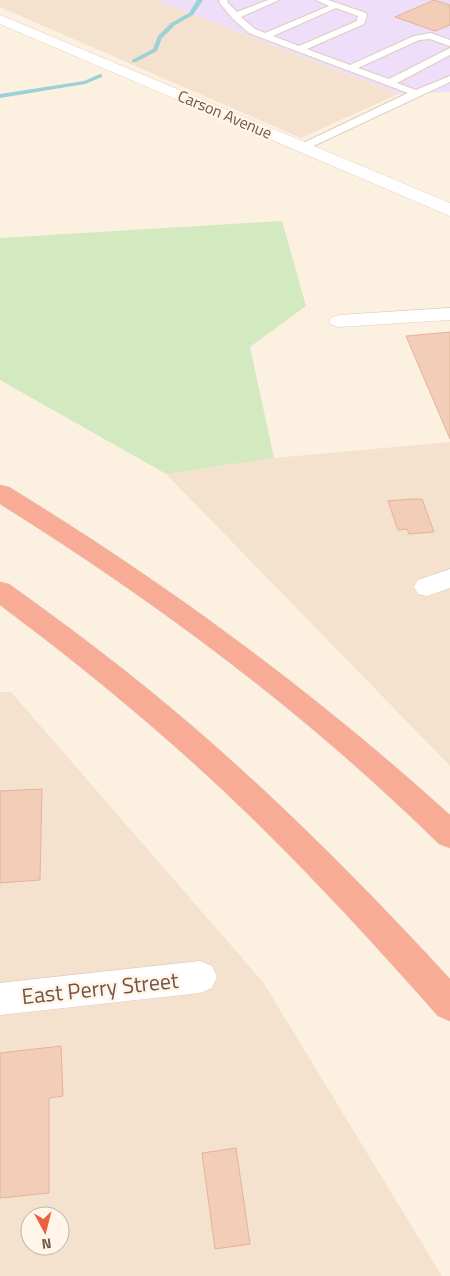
<svg xmlns="http://www.w3.org/2000/svg" width="450" height="1276" font-family="'Titillium Web',sans-serif">
  <style>
    .residential { fill: #f4e2cf; fill-rule: evenodd }
    .education { fill: #eedef9 }
    .green { fill: #d3eac0 }
    .lines { fill: none; stroke-linecap: round; stroke-linejoin: round }
    .stream { fill: #9cd1d8; fill-rule: evenodd }
    .building { fill: #f2cdb8; stroke: #e5b298 }
    .lane-casing { stroke: #e1ccbd; stroke-width: 2 }
    .street-casing { stroke: #e1ccbd; stroke-width: 1 }
    .secondary-casing { stroke: #e8cfbd; stroke-width: 1 }
    .highway-casing { stroke: #dbd3cf; stroke-width: 1 }
    .lane { fill: #fff; fill-rule: evenodd }
    .street { fill: #fff; fill-rule: evenodd }
    .secondary { fill: #fff; fill-rule: evenodd }
    .highway { fill: #f8ac96; fill-rule: evenodd }
    .labels { text-anchor: middle; dominant-baseline: central; stroke-width: 5; stroke-linejoin: round; paint-order: stroke }
    .far-street-label { font-size: 16px; fill: #745648; stroke: #fff5e8 }
    .near-street-label { font-size: 22px; fill: #745648; stroke: #fff5e8 }
  </style>
  <rect width="100%" height="100%" fill="#fcf1e1"/>
  <g class="residential">
    <polygon points="0,0 157,0 398,94 301,138 0,7"/>
    <polygon points="450,442 450,766 166,474 274,458"/>
    <path d="M0,692H11L263,982L442,1276H0ZM30,1216H60V1246H30Z"/>
  </g>
  <polygon class="education" points="157,0 450,0 450,92 398,94"/>
  <polygon class="green" points="282,221 306,306 250,347 274,458 166,474 0,380 0,238"/>
  <g class="lines">
    <g class="stream">
      <polygon points="197,0 203,0 193,15 175,25 162,38 157,51 136,62 132,62 132,60 153,49 158,36 171,23 189,13"/>
      <polygon points="100,74 102,75 102,77 85,84 0,98 0,94 84,81"/>
    </g>
  </g>
  <g class="building">
    <polygon points="434,0 450,5 450,25 435,31 395,17"/>
    <polygon points="450,332 450,439 406,336"/>
    <polygon points="414,499 422,499 434,532 409,534 407,529 398,530 388,501"/>
    <polygon points="42,789 40,880 0,883 0,791"/>
    <polygon points="61,1046 63,1096 49,1098 49,1193 0,1198 0,1053"/>
    <polygon points="236,1148 250,1244 215,1249 202,1153"/>
  </g>
  <g class="lines">
    <g class="lane-casing">
      <path id="lane" d="M220,0H228L227,2L237,12L268,0H279L241,17L255,29L265,33L329,6L316,0H328L366,13L367,15L364,24L307,49L350,65L414,36L431,33L450,40V46L430,39L419,40L358,68L389,79L450,48V55L397,83L416,90L450,76V82L307,149H299V145L408,93L249,33L232,18L219,2ZM336,8L358,16L357,21L299,46L273,36Z"/>
    </g>
    <g class="street-casing">
      <g id="street">
        <polygon points="450,308 450,320 339,327 332,325 329,321 332,317 339,315"/>
        <polygon points="450,569 450,588 427,596 418,594 414,587 418,580"/>
        <polygon points="200,961 212,966 217,977 212,988 200,993 0,1015 0,983"/>
      </g>
    </g>
    <g class="secondary-casing">
      <polygon id="secondary" points="0,15 450,203 450,216 0,24"/>
    </g>
    <g class="highway-casing">
      <g id="highway">
        <path d="M0,485L9,487C166,583 313,691 450,815V848L439,844C307,714 157,602 0,504Z"/>
        <path d="M0,582L9,584C72,629 133,675 191,725C283,804 368,890 450,979V1021L438,1016C370,939 301,864 227,794C155,726 79,664 0,605Z"/>
      </g>
    </g>
    <use href="#lane" class="lane"/>
    <use href="#street" class="street"/>
    <use href="#secondary" class="secondary"/>
    <use href="#highway" class="highway"/>
  </g>
  <g class="labels">
    <g class="far-street-label">
      <text transform="translate(225 114) rotate(23)">Carson Avenue</text>
    </g>
    <g class="near-street-label">
      <text transform="translate(100 988) rotate(-6)">East Perry Street</text>
    </g>
  </g>
  <g transform="translate(45 1231) rotate(173)"><circle r="24" fill="#fff5e8" stroke="#c7b5a8"/>
  <path d="M0-4L9 19L0 12L-9 19Z" fill="#e96143"/>
  <text y="-8" font-size="14" font-weight="bold" text-anchor="middle" fill="#745648">N</text>
  </g>
</svg>
